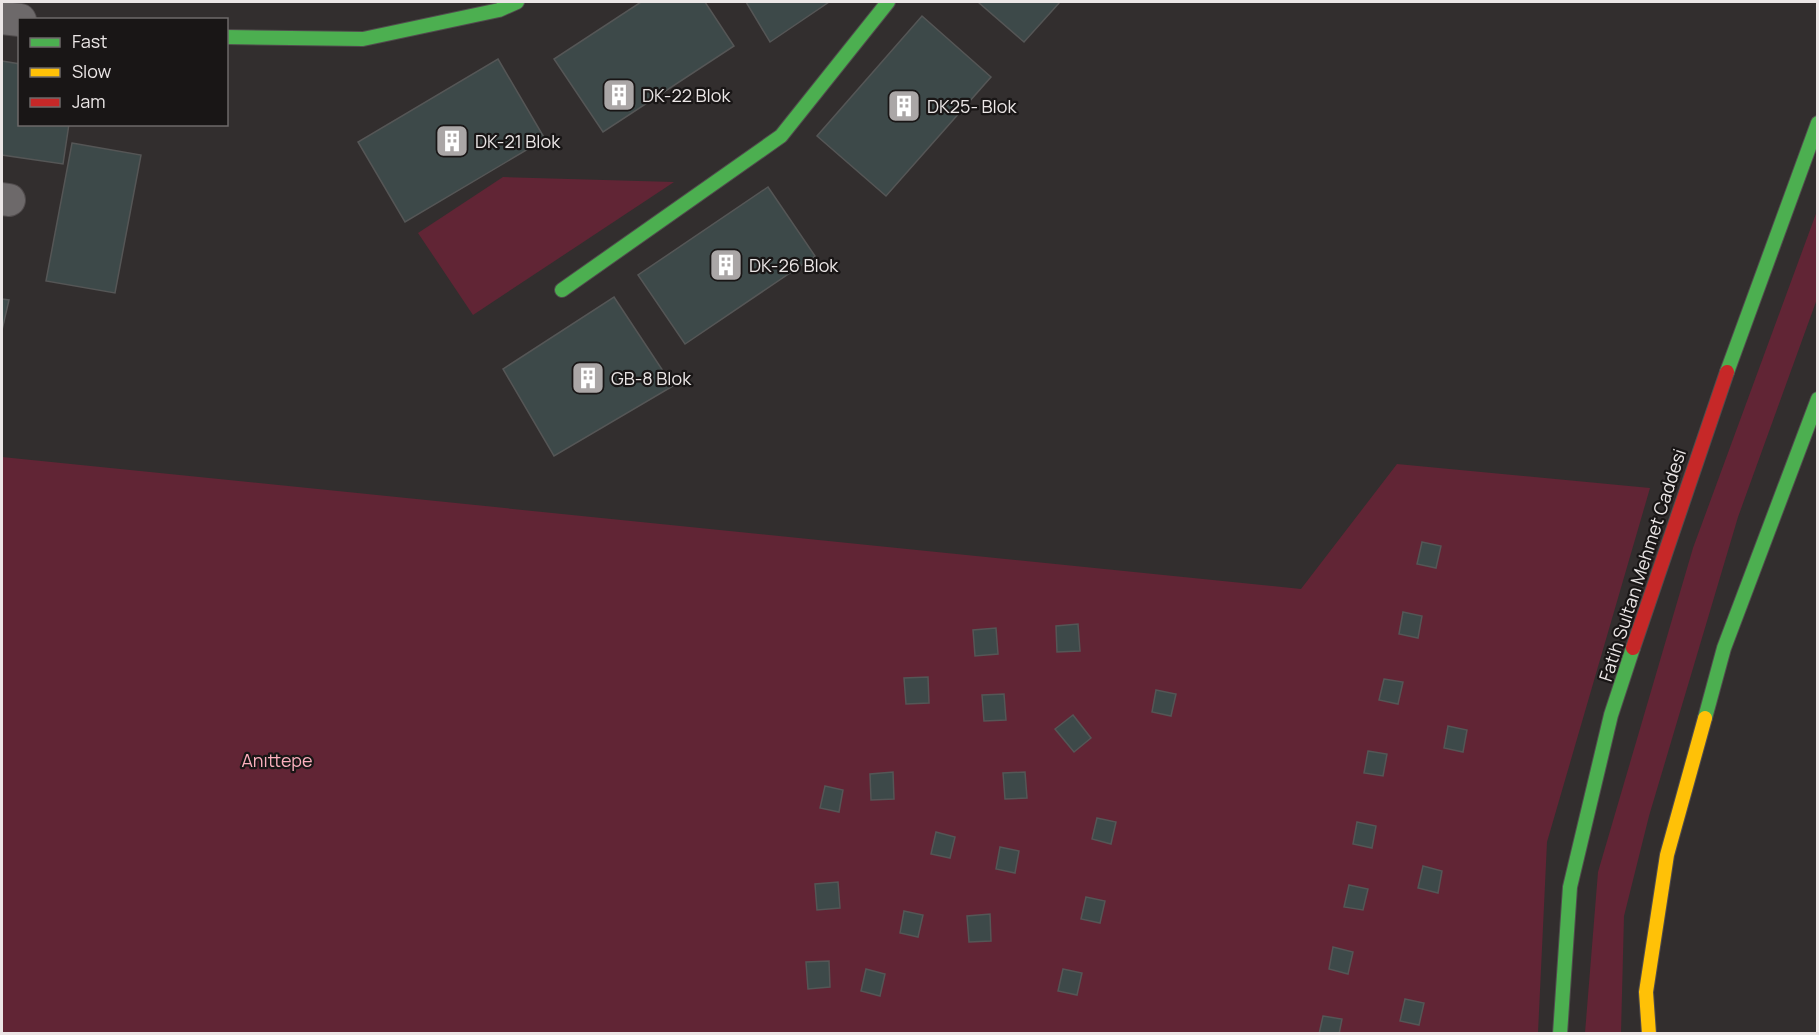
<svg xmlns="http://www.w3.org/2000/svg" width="1819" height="1035" font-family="Manrope,sans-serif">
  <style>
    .green { fill: #612535 }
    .building { fill: #3d4949; stroke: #555656; stroke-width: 1.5 }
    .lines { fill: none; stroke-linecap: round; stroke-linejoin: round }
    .street-casing { stroke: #514c4d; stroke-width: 34 }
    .fast-casing { stroke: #514c4d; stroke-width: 16 }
    .slow-casing { stroke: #514c4d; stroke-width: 16 }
    .jam-casing { stroke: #514c4d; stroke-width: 16 }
    .street { stroke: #6d696a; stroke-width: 32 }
    .fast { stroke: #4caf50; stroke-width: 14 }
    .slow { stroke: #ffc107; stroke-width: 14 }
    .jam { stroke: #c62828; stroke-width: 14 }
    .labels { text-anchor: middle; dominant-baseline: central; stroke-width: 4.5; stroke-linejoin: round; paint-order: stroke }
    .poi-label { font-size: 18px; fill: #ebe6e6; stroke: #191616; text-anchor: start }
    .street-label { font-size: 18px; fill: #ebe6e6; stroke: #191616 }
    .park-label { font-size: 18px; fill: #fcb0be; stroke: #191616 }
  </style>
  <rect width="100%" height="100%" fill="#322e2e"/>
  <g class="green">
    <polygon points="503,177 674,182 473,315 418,233"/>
    <polygon points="1817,211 1817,299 1738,517 1649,816 1624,916 1621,1033 1585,1033 1598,872 1693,548"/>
    <polygon points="2,457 1301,589 1397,464 1650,488 1547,842 1538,1033 2,1034"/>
  </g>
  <g class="building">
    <polygon points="641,2 705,2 734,46 603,132 554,59"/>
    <polygon points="746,2 829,2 770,42"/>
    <polygon points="978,2 1060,2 1024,42"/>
    <polygon points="922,16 991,77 886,196 817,136"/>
    <polygon points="498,59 545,139 405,222 358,142"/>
    <polygon points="2,61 20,64 20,124 69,124 63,164 2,155"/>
    <polygon points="72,143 141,155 115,293 46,281"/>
    <polygon points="768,187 815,256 685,344 638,275"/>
    <polygon points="614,297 673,386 554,456 503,369"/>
    <polygon points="2,299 9,300 2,330"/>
    <polygon points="1422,542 1441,546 1436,568 1417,564"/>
    <polygon points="1403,612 1422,616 1418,638 1399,634"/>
    <polygon points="1078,624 1080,651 1057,652 1056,626"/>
    <polygon points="996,628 998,654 975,656 973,630"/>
    <polygon points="928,677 929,703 906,704 904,678"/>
    <polygon points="1384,679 1403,682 1398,704 1379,700"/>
    <polygon points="1156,690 1176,694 1171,716 1152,712"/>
    <polygon points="1004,694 1006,720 984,721 982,695"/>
    <polygon points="1073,715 1091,738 1074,752 1055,729"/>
    <polygon points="1448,726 1467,730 1463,752 1444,748"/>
    <polygon points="1368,751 1387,754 1383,776 1364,773"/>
    <polygon points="893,772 894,799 871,800 870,774"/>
    <polygon points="1025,772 1027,798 1005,799 1003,773"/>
    <polygon points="825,786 843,790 839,812 820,808"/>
    <polygon points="1097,818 1116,822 1111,844 1092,839"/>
    <polygon points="1357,822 1376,826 1372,848 1353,844"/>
    <polygon points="936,832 955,837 950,858 931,854"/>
    <polygon points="1000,847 1019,851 1015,873 996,869"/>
    <polygon points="1423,866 1442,871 1438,893 1418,888"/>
    <polygon points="838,882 840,908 817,910 815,884"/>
    <polygon points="1349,885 1368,889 1363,910 1344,907"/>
    <polygon points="1086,897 1105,901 1100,923 1081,919"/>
    <polygon points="904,911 923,915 918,937 900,933"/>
    <polygon points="990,914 991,941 969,942 967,916"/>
    <polygon points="1333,947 1353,952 1348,974 1329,969"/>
    <polygon points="829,961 830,987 808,989 806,962"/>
    <polygon points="866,969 885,974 880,996 861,991"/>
    <polygon points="1063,969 1082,973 1077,995 1058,991"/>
    <polygon points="1405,999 1424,1003 1419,1025 1400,1021"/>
    <polygon points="1323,1016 1342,1019 1339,1034 1319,1034"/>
  </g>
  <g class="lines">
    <g class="street-casing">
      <g id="street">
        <polyline points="2,18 20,20"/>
        <polyline points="2,199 9,200"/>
      </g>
    </g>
    <g class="fast-casing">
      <g id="fast">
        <polyline points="226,37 363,39 499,10 517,2"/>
        <polyline points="562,290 781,136 888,2"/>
        <polyline points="1727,372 1818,123"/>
        <polyline points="1705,718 1724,648 1818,399"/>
        <polyline points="1560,1034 1570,887 1611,715 1633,648"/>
      </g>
    </g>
    <g class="slow-casing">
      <polyline id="slow" points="1649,1034 1646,992 1667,855 1705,718"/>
    </g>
    <g class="jam-casing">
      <polyline id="jam" points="1633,648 1727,372"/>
    </g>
    <use href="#street" class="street"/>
    <use href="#fast" class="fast"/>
    <use href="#slow" class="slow"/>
    <use href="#jam" class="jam"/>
  </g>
  <defs>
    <g id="building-square" transform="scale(1.725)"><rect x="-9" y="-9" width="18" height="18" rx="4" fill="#aaa6a6" stroke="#191616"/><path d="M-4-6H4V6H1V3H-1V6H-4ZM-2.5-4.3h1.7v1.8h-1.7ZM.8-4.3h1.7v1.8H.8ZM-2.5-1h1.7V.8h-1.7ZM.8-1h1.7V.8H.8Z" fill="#fff"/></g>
  </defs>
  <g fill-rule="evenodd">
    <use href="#building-square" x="619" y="95"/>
    <use href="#building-square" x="904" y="106"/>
    <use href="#building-square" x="452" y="141"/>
    <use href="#building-square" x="726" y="265"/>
    <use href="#building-square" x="588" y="378"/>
  </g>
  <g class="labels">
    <g class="poi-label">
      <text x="642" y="95">DK-22 Blok</text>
      <text x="927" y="106">DK25- Blok</text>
      <text x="475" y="141">DK-21 Blok</text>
      <text x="749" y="265">DK-26 Blok</text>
      <text x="611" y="378">GB-8 Blok</text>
    </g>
    <g class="street-label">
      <text transform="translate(1642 565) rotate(-72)">Fatih Sultan Mehmet Caddesi</text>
    </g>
    <g class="park-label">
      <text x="277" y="760">Anıttepe</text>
    </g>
  </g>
  <rect width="1819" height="1035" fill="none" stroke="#ebe6e6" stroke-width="6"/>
  <rect x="18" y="18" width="210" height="108" fill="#191616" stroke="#6d6969" stroke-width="1.5"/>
  <rect x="30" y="38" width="30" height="9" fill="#4caf50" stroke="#6d6969" stroke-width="1.5"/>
  <text x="72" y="48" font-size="18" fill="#ebe6e6">Fast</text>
  <rect x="30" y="68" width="30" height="9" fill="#ffc107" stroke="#6d6969" stroke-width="1.5"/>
  <text x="72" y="78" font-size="18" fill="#ebe6e6">Slow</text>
  <rect x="30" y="98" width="30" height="9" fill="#c62828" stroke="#6d6969" stroke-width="1.5"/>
  <text x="72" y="108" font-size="18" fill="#ebe6e6">Jam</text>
</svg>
